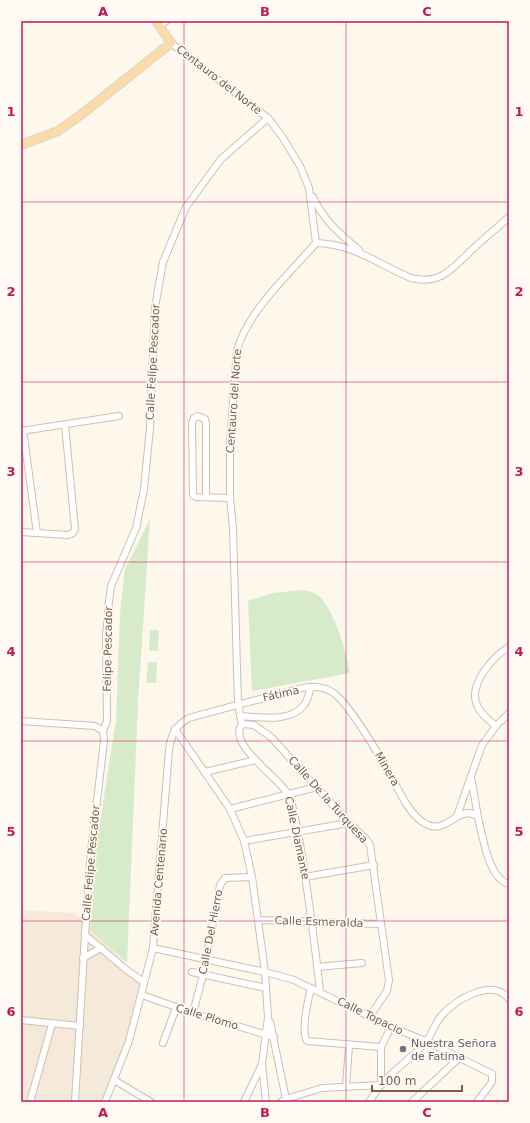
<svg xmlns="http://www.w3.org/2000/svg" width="530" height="1123" font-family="'DejaVu Sans',sans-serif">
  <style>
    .residential { fill: #f5e9da }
    .green { fill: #d7ebca }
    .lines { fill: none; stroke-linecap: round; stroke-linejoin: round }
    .minor-casing { stroke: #d0bfb1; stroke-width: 8 }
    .major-casing { stroke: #dcd5d1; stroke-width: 10 }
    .minor { stroke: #fff; stroke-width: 6 }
    .major { stroke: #f9dca7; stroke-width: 8 }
    .grid { fill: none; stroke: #c2185b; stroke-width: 1; stroke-opacity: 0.55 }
    .worship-dot { fill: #6b7280; stroke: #fffaf3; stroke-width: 1.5 }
    .labels { text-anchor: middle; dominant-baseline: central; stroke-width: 3.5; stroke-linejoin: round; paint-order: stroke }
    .street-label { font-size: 11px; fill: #795e4e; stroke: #fffaf3 }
    .worship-label { font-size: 11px; fill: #5b616d; stroke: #fffaf3; text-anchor: start }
    .neatline { fill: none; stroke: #c2185b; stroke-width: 1.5 }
    .grid-label { font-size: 13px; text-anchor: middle; font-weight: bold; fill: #c2185b }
  </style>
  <rect width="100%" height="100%" fill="#fdf7ec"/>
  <polygon class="residential" points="21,910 75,913 146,984 116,1078 100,1102 21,1102"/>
  <g class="green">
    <polygon points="150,519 138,702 127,963 90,930 96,848 116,720 120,614 125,569"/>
    <path d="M301,590C309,591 318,593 323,600C337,619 346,651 350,673L252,691L248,601L273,593Z"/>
    <polygon points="150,630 159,630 158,651 149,650"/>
    <polygon points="148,662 157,662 156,683 146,683"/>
  </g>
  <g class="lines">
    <g class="minor-casing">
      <g id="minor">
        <polyline points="158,26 166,21"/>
        <path d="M171,43L269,119L283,138L300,166L309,188L316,243C289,274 248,311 237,350L230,443V498L233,528L238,704L242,724C226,745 283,780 289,796C296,814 298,836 302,855C309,901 315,945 320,991"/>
        <path d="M313,197C324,221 339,233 359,250"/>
        <path d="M316,243C354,244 378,264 411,278C443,286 455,265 476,246C487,236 498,227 509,217"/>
        <polyline points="23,430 37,533"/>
        <polyline points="21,431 119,416"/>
        <polyline points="206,496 206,423 205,419 198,416 194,418 192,423 193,495 196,497 230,498"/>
        <polyline points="21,532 68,535 73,533 75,529 65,425"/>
        <path d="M240,716C259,717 291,723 304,705C308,700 309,693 311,687"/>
        <polyline points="21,721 95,726 103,731 104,741 91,851 85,935 128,971 144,982"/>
        <polyline points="242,724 254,725 271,737 349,823 366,839 370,845 389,980 387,991 370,1016"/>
        <path d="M496,726C489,720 480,714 477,705C468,685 493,656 509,647"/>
        <polyline points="175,729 230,809 244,841 252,877 265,972 268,1017 262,1064 244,1102"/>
        <polyline points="103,731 107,721 106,636 109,601 111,586 136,528 144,489 150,428 155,307 163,262 186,207 221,159 268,118"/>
        <polyline points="205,772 256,760"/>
        <polyline points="471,777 478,817"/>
        <polyline points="230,809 317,787"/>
        <polyline points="457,816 482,745 496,726 509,713"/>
        <polyline points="244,841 349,823"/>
        <polyline points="305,877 374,865"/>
        <polyline points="259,920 380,924"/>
        <polyline points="153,948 265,972 294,980 391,1027 426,1041 492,1074 492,1082 477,1102"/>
        <polyline points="83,958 101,948"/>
        <polyline points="317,967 362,963"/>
        <polyline points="192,972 266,988"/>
        <path d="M311,988C308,1000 301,1031 307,1041L381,1047"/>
        <polyline points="142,995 193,1013 274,1037"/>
        <polyline points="193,1013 203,975 220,885 225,878 252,877"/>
        <polyline points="21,1020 80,1026"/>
        <polyline points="270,1022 286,1099"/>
        <polyline points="163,1043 176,1008"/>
        <polyline points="262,1064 266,1102"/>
        <polyline points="114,1080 151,1102"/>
        <polyline points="381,1085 381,1047 391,1027"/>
        <polyline points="346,1086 349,1046"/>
        <polyline points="30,1102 52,1024"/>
        <polyline points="75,1102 85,935"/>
        <path d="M105,1102L129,1041L153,948L169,750C171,735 175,726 189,718C218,710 247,702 277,695C288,692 300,687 312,687C319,687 326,688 332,692C349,702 380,757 391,776C400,792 409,815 426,824C447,836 459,802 478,817C482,835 489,880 509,884"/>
        <polyline points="281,1102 286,1099 322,1088 381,1085"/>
        <path d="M369,1102C373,1096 377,1090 381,1084C395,1069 413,1057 426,1042C432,1034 435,1023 442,1015C456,1000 492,977 509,999"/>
        <polyline points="412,1102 459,1058"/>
      </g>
    </g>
    <g class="major-casing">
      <polyline id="major" points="21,145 58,131 82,114 171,43 156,21"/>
    </g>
    <use href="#minor" class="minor"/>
    <use href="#major" class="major"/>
  </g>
  <path class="grid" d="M184,21V1102M346,21V1102M21,202H509M21,382H509M21,562H509M21,741H509M21,921H509"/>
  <circle class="worship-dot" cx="403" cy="1049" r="4"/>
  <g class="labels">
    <g class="street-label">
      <text transform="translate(219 80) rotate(38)">Centauro del Norte</text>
      <text transform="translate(153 362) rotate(-87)">Calle Felipe Pescador</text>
      <text transform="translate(234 401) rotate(-86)">Centauro del Norte</text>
      <text transform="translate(108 649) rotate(-89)">Felipe Pescador</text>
      <text transform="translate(281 694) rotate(-13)">Fátima</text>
      <text transform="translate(387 769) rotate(60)">Minera</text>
      <text transform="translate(328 800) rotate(48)">Calle De la Turquesa</text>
      <text transform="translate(297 838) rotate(78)">Calle Diamante</text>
      <text transform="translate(91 863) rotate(-85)">Calle Felipe Pescador</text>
      <text transform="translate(159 882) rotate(-85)">Avenida Centenario</text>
      <text transform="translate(319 922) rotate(2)">Calle Esmeralda</text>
      <text transform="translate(211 932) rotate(-79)">Calle Del Hierro</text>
      <text transform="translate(370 1016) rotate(26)">Calle Topacio</text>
      <text transform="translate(207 1017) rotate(17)">Calle Plomo</text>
    </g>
    <g class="worship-label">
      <text x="411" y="1043">Nuestra Señora<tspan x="411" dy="13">de Fatima</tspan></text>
    </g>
  </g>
  <rect width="530" height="1123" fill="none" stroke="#fffaf3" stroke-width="44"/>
  <path d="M372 1085v6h90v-6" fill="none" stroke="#795e4e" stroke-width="2"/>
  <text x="378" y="1085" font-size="12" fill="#795e4e" stroke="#fffaf3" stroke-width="3" paint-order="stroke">100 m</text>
  <rect x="22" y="22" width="486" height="1079" class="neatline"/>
  <g class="grid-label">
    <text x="103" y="16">A</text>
    <text x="265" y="16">B</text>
    <text x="427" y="16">C</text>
    <text x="11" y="116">1</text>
    <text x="519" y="116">1</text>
    <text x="11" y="296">2</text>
    <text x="519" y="296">2</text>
    <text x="11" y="476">3</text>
    <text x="519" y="476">3</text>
    <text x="11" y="656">4</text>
    <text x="519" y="656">4</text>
    <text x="11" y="836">5</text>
    <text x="519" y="836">5</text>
    <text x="11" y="1016">6</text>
    <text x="519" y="1016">6</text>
    <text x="103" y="1117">A</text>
    <text x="265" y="1117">B</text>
    <text x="427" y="1117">C</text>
  </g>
</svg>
